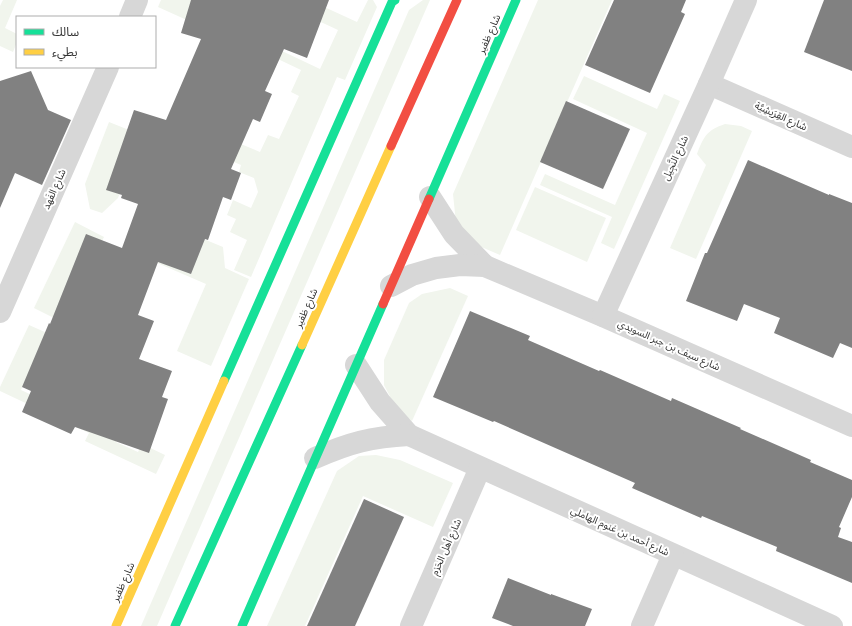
<svg xmlns="http://www.w3.org/2000/svg" width="852" height="626" font-family="Arial,'Noto Sans Arabic',sans-serif">
  <style>
    .green { fill: #f1f5ed }
    .building { fill: #818181 }
    .lines { fill: none; stroke-linecap: round; stroke-linejoin: round }
    .street { stroke: #d7d7d7; stroke-width: 22 }
    .fast { stroke: #16e098; stroke-width: 9 }
    .slow { stroke: #ffcf43; stroke-width: 9 }
    .jam { stroke: #f24e42; stroke-width: 9 }
    .labels { text-anchor: middle; dominant-baseline: central; stroke-width: 4; stroke-linejoin: round; paint-order: stroke }
    .street-label { font-size: 10px; fill: #333; stroke: #fff }
  </style>
  <rect width="100%" height="100%" fill="#fff"/>
  <g class="green">
    <polygon points="3,0 17,0 5,28 17,34 17,42 13,52 0,46 0,6"/>
    <polygon points="161,0 199,0 189,21 158,7"/>
    <polygon points="309,0 357,22 368,0 373,0 377,7 345,80 337,77 251,277 234,270 247,240 230,232 236,219 227,215 233,200 251,208 258,192 254,178 239,172 241,165 217,155 236,142 260,152 268,135 279,139 299,96 291,92 301,70 261,51 265,43 320,69 338,30 282,4"/>
    <polygon points="423,0 430,0 157,626 141,626 409,10"/>
    <polygon points="538,0 612,0 500,255 479,246 456,223 453,194"/>
    <polygon points="584,76 657,109 664,94 680,101 614,249 601,243 612,217 540,185 545,174 615,205 647,133 573,99"/>
    <polygon points="109,122 149,138 138,147 118,198 102,213 90,209 85,184"/>
    <path d="M725,124L741,126L752,131L696,259L670,248L706,165L697,154C704,136 707,130 725,124Z"/>
    <polygon points="535,187 606,218 587,262 516,230"/>
    <polygon points="75,222 104,237 78,290 54,318 34,308"/>
    <polygon points="189,233 223,247 225,268 249,279 211,366 177,351 206,284 148,259"/>
    <polygon points="450,288 468,296 412,421 396,408 384,385 384,360 409,303 422,294"/>
    <polygon points="29,325 47,333 21,390 99,426 121,431 116,442 138,452 142,444 165,455 156,474 85,441 89,433 0,391 0,387"/>
    <polygon points="376,455 400,460 453,483 433,527 363,496 305,626 267,626 337,471 359,456"/>
  </g>
  <g class="building">
    <polygon points="191,0 329,0 307,58 284,49 265,91 272,94 260,122 253,119 231,169 241,173 231,200 223,197 208,240 205,239 191,274 158,262 138,315 154,321 139,359 172,371 162,397 168,399 149,453 75,427 71,434 22,412 31,391 22,387 49,323 50,324 86,234 122,248 138,204 121,198 122,195 106,190 134,110 166,120 201,39 181,33"/>
    <polygon points="614,0 686,0 681,12 685,14 650,93 585,65"/>
    <polygon points="824,0 852,0 852,71 804,52"/>
    <polygon points="31,71 48,110 71,120 42,185 15,173 0,208 0,81"/>
    <polygon points="566,101 630,129 603,189 540,162"/>
    <polygon points="748,160 829,195 829,194 852,203 852,348 840,343 833,358 774,333 780,318 744,304 737,321 686,301 705,253 707,253"/>
    <polygon points="470,311 530,336 528,340 599,371 600,370 671,401 672,398 741,428 740,429 811,460 810,462 852,480 852,497 839,527 841,528 838,537 852,542 852,583 776,551 777,547 702,516 701,518 632,488 635,483 494,421 493,422 433,397"/>
    <polygon points="364,499 404,517 355,626 307,626"/>
    <polygon points="508,578 551,595 551,594 592,609 585,626 513,626 492,618"/>
  </g>
  <g class="lines">
    <g class="street">
      <polyline points="130,17 137,0"/>
      <polyline points="709,84 852,147"/>
      <polyline points="430,197 454,234 485,266"/>
      <polyline points="391,286 412,275 436,268 460,265 485,266 603,316 852,426"/>
      <polyline points="0,312 108,67"/>
      <polyline points="603,316 709,84 746,0"/>
      <polyline points="356,365 380,402 409,435 832,626"/>
      <path d="M315,458C349,443 371,437 409,435"/>
      <polyline points="411,626 480,468"/>
      <polyline points="642,626 673,555"/>
    </g>
    <g class="fast">
      <polyline points="429,199 516,0"/>
      <polyline points="224,381 392,2 395,0"/>
      <polyline points="175,626 302,345"/>
      <polyline points="242,626 383,304"/>
    </g>
    <g class="slow">
      <polyline points="302,345 391,146"/>
      <polyline points="116,626 224,381"/>
    </g>
    <g class="jam">
      <polyline points="391,146 457,0"/>
      <polyline points="383,304 429,199"/>
    </g>
  </g>
  <g class="labels">
    <g class="street-label">
      <text transform="translate(489 34) rotate(-66)">شارع ظفير</text>
      <text transform="translate(781 116) rotate(24)">شارع القِرَيشِيَّة</text>
      <text transform="translate(675 158) rotate(-65)">شارع النَّجِيل</text>
      <text transform="translate(54 189) rotate(-66)">شارع الفَهد</text>
      <text transform="translate(306 308) rotate(-66)">شارع ظفير</text>
      <text transform="translate(669 345) rotate(24)">شارع سيف بن جبر السويدي</text>
      <text transform="translate(620 531) rotate(24)">شارع أحمد بن غنوم الهاملي</text>
      <text transform="translate(446 547) rotate(-66)">شارع أهل الحَزم</text>
      <text transform="translate(123 582) rotate(-66)">شارع ظفير</text>
    </g>
  </g>
  <rect x="16" y="16" width="140" height="52" fill="#ffffff" stroke="#adadad"/>
  <rect x="24" y="29" width="20" height="6" fill="#16e098" stroke="#adadad"/>
  <text x="52" y="36" font-size="12" fill="#333333">سالك</text>
  <rect x="24" y="49" width="20" height="6" fill="#ffcf43" stroke="#adadad"/>
  <text x="52" y="56" font-size="12" fill="#333333">بطيء</text>
</svg>
